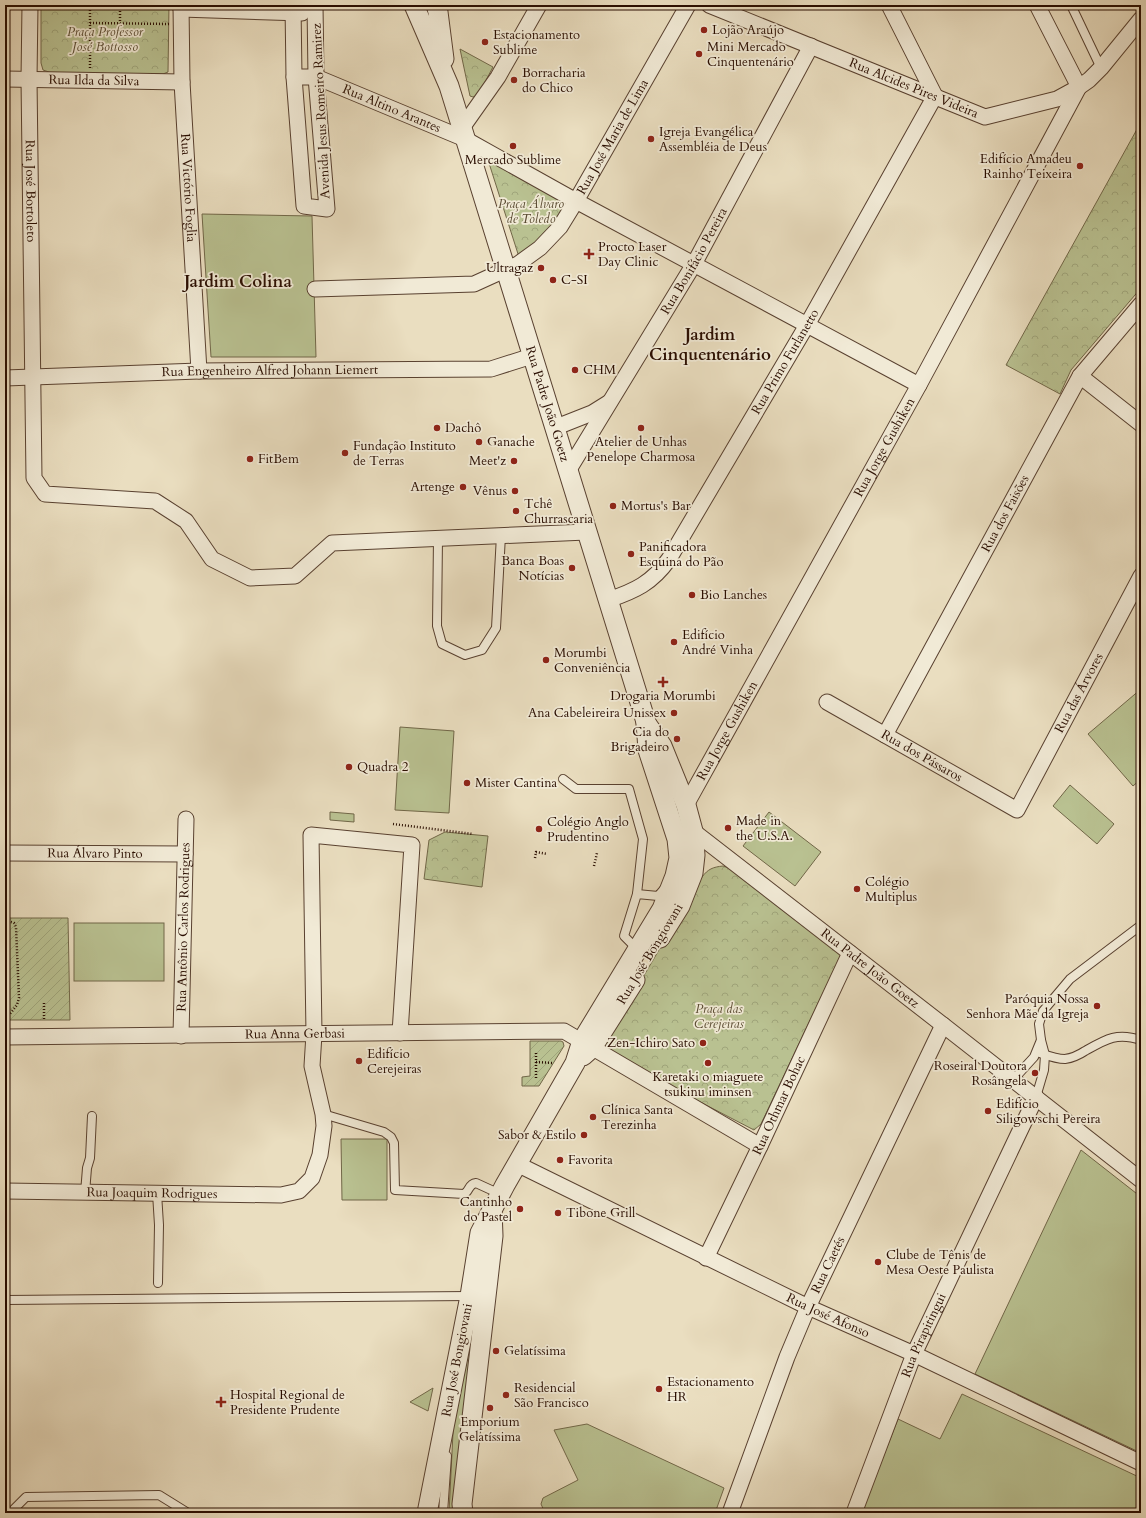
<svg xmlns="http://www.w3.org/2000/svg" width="1146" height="1518" font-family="Cardo,serif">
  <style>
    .grass { fill: #b9c191; stroke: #716748 }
    .forest { fill: url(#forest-crowns); stroke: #716748 }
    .garden { fill: url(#garden-furrows); stroke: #716748 }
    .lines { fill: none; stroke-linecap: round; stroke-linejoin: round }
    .service-casing { stroke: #594130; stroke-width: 10 }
    .minor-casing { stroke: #594130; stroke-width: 17 }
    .tertiary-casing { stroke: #594130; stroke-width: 21 }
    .path { stroke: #290d00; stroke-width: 2.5; stroke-dasharray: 1 2; stroke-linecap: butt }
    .service { stroke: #f1ead6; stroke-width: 8 }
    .minor { stroke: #f1ead6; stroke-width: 15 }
    .tertiary { stroke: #f1ead6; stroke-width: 19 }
    .poi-dot { fill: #8f2418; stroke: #f1ead6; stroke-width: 1.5 }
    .labels { text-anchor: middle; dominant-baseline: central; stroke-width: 3.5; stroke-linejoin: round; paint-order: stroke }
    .poi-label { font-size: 13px; fill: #290d00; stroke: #f1ead6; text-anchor: start }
    .park-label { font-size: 13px; font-style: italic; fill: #5b4c33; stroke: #f1ead6 }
    .street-label { font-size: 13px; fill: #290d00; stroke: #f1ead6 }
    .district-label { font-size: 17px; font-weight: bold; fill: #290d00; stroke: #f1ead6 }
  </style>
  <defs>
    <pattern id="forest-crowns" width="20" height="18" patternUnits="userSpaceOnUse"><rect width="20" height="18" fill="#b9c191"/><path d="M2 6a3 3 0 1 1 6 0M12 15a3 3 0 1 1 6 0" fill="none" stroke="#9fa57b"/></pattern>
    <pattern id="garden-furrows" width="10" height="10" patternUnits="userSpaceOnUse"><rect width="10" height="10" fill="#b9c191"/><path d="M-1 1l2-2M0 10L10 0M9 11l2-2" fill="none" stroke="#9fa57b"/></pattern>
  </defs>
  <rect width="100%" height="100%" fill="#eadec0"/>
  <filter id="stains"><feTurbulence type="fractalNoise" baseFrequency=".005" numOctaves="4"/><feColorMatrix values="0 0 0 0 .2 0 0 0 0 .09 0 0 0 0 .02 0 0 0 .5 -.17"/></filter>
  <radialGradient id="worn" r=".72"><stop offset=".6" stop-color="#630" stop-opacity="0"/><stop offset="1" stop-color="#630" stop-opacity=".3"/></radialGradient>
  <g class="grass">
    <polygon points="202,214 312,216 316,357 211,357"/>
    <polygon points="1141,689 1141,779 1133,786 1088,734"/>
    <polygon points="400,727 454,731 449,813 395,810"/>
    <polygon points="1070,785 1114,824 1097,844 1053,806"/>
    <polygon points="330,812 354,814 354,822 330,820"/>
    <polygon points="769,812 821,852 795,886 743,846"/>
    <rect x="74" y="923" width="90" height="58"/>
    <polygon points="341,1139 387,1139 387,1200 342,1200"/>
    <polygon points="1081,1150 1141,1197 1141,1453 975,1374"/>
    <polygon points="475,1302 457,1513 449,1513 454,1412"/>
    <polygon points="433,1388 428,1411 410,1402"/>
    <polygon points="962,1394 1141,1478 1141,1513 861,1513 898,1419 940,1439"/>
    <polygon points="587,1424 724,1488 715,1513 545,1513 541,1504 543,1498 578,1480 554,1430"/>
  </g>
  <g class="forest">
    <polygon points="41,5 169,5 168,72 163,74 52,73 43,70 41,63"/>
    <polygon points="460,49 493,67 478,95 473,97 470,96"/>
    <polygon points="1141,122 1141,288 1071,370 1060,394 1006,365"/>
    <polygon points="488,160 568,201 554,223 536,243 519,257"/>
    <polygon points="445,832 488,836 482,887 424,879 429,840"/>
    <path d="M723,866L730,868L841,955L761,1124L754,1130L600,1050L702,877C708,869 713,867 723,866Z"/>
  </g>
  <g class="garden">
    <polygon points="8,918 68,918 70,1020 9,1020"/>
    <polygon points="530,1041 561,1041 563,1042 564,1046 539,1086 522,1086 522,1077 530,1076"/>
  </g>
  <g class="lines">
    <g class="service-casing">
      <g id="service">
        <polyline points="1071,5 1101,68"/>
        <polyline points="438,538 437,626 442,644 465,655 482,650 496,628 501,535"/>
        <polyline points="563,779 576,789 629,789 643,839 637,894"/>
        <polyline points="638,950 624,936 637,894 658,896 664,889"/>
        <polyline points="1041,1040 1039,1024 1043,1011 1070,979 1140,926"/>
        <path d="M1037,1052C1046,1055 1055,1059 1065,1059C1072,1058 1079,1055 1085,1051C1106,1039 1117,1032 1141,1040"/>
        <polyline points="1013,1080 1034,1057 1041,1040 1045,1055 1044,1070 1036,1097"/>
        <path d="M323,1114L384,1132L391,1137L394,1143L395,1190L464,1194C470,1191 468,1184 476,1183L500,1194"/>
        <polyline points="85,1193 87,1168 90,1158 92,1116"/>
        <polyline points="157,1193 159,1225 158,1283"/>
        <polyline points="5,1300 470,1296"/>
        <polyline points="10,1513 26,1497 159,1495 188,1513"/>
        <polyline points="443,1513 447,1456"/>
      </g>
    </g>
    <g class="minor-casing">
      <g id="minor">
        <path id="s1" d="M30,5L29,79L34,478L45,494L155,501L186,521L212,559L250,578L295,576L332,543L586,532"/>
        <path id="s2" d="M181,5L182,82L199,371"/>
        <polyline points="293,5 294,77 304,206 327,209 316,77 315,5"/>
        <path id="s3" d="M709,5L985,117L1057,99L1079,87L1089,80L1101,68L1141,19"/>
        <polyline points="181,9 302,13"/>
        <path id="s4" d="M294,77H316L465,139L576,201L919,385"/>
        <path id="s5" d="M5,79L182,82"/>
        <polyline points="462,128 498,77 539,5"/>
        <path id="s6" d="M315,289L474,284L518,264L540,248L560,227L576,201L688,5"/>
        <polyline points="1080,376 1141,424"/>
        <path id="s7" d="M5,378L199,371L491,369L532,356"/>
        <polyline points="554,428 592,413 608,403"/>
        <path id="s8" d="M568,471L694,264L811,46"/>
        <path id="s9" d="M608,600C635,591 652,583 669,559L807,325L935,96L889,5"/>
        <path id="s10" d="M827,702L1017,810L1141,576"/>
        <path id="s11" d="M885,735L1080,376L1141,304"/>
        <path id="s12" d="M686,805L919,385L1079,87L1037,5"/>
        <path id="s13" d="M693,831L943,1025L1141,1180"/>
        <path id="s14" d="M5,853L185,854"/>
        <path id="s15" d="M181,1036L186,819"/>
        <path id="s16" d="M5,1037L564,1031L760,1146"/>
        <path id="s17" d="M517,1164L808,1307L914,1354L1141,1463"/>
        <path id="s18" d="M5,1191L281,1195L299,1191L312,1178L320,1155L324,1126L323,1114L312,1066L314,1034L311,835L412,845L400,1033"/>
        <path id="s19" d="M706,1258L760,1146L850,953"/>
        <path id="s20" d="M730,1513L787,1357L808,1307L943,1025"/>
        <path id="s21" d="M854,1513L914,1354L1036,1097"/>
      </g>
    </g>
    <g class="tertiary-casing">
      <g id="tertiary">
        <path id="s22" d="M414,5L449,86L646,722L648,750L677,839L679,858L675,876L662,909L582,1041L575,1063L505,1185L480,1233L470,1296L427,1513"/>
        <polyline points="436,5 438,12 444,59"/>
        <polyline points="646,723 662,746 686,805 693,831 695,855 693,873 680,906 660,938"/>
        <polyline points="583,1056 592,1048 635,980"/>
        <polyline points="463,1513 462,1504 493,1236 492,1210"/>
      </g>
    </g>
    <g class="path">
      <polyline points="90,23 169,24"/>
      <polyline points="120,24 120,5"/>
      <polyline points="90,68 90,5"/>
      <polyline points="393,824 473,834"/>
      <polyline points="535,858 536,852 547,854"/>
      <polyline points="594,866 597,853"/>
      <polyline points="8,921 14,923 16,927 19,998 17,1005 9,1015"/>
      <polyline points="44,1003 44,1020"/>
      <polyline points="536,1062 553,1063"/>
      <polyline points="536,1078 536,1051"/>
    </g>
    <use href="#service" class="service"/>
    <use href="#minor" class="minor"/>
    <use href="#tertiary" class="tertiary"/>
  </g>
  <g class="poi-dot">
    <circle cx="704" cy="30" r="4"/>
    <circle cx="485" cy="42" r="4"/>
    <circle cx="699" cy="54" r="4"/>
    <circle cx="514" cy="80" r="4"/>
    <circle cx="651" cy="139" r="4"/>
    <circle cx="513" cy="146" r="4"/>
    <circle cx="1080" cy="166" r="4"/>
    <path d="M587 248h4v4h4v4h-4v4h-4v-4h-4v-4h4z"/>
    <circle cx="541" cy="268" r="4"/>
    <circle cx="553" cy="280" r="4"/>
    <circle cx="575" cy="370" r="4"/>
    <circle cx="437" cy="428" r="4"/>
    <circle cx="641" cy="428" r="4"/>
    <circle cx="479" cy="442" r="4"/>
    <circle cx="345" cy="453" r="4"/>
    <circle cx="250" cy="459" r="4"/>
    <circle cx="514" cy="461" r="4"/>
    <circle cx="463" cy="487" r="4"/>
    <circle cx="515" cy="491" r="4"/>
    <circle cx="613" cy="506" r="4"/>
    <circle cx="516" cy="511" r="4"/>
    <circle cx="631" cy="554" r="4"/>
    <circle cx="572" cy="568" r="4"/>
    <circle cx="692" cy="595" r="4"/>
    <circle cx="674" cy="642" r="4"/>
    <circle cx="546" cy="660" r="4"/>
    <path d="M661 676h4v4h4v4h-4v4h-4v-4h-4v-4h4z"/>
    <circle cx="674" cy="713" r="4"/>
    <circle cx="677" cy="739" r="4"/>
    <circle cx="349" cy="767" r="4"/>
    <circle cx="467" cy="783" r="4"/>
    <circle cx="728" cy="828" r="4"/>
    <circle cx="539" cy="829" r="4"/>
    <circle cx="857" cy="889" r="4"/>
    <circle cx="1097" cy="1006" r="4"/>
    <circle cx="703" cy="1043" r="4"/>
    <circle cx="359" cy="1061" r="4"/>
    <circle cx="708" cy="1063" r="4"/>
    <circle cx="1035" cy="1073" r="4"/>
    <circle cx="988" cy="1111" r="4"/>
    <circle cx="593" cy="1117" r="4"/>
    <circle cx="584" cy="1135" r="4"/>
    <circle cx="560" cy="1160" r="4"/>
    <circle cx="520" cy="1209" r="4"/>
    <circle cx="558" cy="1213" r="4"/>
    <circle cx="878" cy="1262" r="4"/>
    <circle cx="496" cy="1351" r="4"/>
    <circle cx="659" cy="1389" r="4"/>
    <circle cx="506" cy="1395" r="4"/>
    <path d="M219 1396h4v4h4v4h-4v4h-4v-4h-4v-4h4z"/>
    <circle cx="490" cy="1408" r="4"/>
  </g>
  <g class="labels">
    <g class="poi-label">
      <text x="712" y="30">Lojão Araújo</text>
      <text x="493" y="35">Estacionamento<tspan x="493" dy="15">Sublime</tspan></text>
      <text x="707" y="47">Mini Mercado<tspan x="707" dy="15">Cinquentenário</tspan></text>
      <text x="522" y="73">Borracharia<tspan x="522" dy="15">do Chico</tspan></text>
      <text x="659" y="132">Igreja Evangélica<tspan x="659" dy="15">Assembléia de Deus</tspan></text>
      <text x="1072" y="159" text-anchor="end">Edifício Amadeu<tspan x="1072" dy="15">Rainho Teixeira</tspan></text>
      <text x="513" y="160" text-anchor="middle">Mercado Sublime</text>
      <text x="598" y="247">Procto Laser<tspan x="598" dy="15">Day Clinic</tspan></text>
      <text x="533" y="268" text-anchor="end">Ultragaz</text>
      <text x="561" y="280">C-SI</text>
      <text x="583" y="370">CHM</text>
      <text x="445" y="428">Dachô</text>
      <text x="487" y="442">Ganache</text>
      <text x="641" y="442" text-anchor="middle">Atelier de Unhas<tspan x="641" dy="15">Penelope Charmosa</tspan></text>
      <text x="353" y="446">Fundação Instituto<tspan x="353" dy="15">de Terras</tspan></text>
      <text x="258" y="459">FitBem</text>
      <text x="506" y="461" text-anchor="end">Meet'z</text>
      <text x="455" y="487" text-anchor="end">Artenge</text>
      <text x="507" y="491" text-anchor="end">Vênus</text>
      <text x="524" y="504">Tchê<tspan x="524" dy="15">Churrascaria</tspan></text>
      <text x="621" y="506">Mortus's Bar</text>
      <text x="639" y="547">Panificadora<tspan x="639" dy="15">Esquina do Pão</tspan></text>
      <text x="564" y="561" text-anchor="end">Banca Boas<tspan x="564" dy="15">Notícias</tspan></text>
      <text x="700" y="595">Bio Lanches</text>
      <text x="682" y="635">Edifício<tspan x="682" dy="15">André Vinha</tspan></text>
      <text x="554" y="653">Morumbi<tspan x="554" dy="15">Conveniência</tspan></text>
      <text x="663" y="696" text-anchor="middle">Drogaria Morumbi</text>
      <text x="666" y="713" text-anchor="end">Ana Cabeleireira Unissex</text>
      <text x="669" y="732" text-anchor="end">Cia do<tspan x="669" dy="15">Brigadeiro</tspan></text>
      <text x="357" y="767">Quadra 2</text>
      <text x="475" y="783">Mister Cantina</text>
      <text x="736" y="821">Made in<tspan x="736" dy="15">the U.S.A.</tspan></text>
      <text x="547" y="822">Colégio Anglo<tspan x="547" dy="15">Prudentino</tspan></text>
      <text x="865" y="882">Colégio<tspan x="865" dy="15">Multiplus</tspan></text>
      <text x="1089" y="999" text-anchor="end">Paróquia Nossa<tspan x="1089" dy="15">Senhora Mãe da Igreja</tspan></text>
      <text x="695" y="1043" text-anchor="end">Zen-Ichiro Sato</text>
      <text x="367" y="1054">Edifício<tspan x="367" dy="15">Cerejeiras</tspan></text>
      <text x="1027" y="1066" text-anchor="end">Roseiral Doutora<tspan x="1027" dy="15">Rosângela</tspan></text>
      <text x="708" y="1077" text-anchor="middle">Karetaki o miaguete<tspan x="708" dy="15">tsukinu iminsen</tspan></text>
      <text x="996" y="1104">Edifício<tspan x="996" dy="15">Siligowschi Pereira</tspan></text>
      <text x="601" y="1110">Clínica Santa<tspan x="601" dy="15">Terezinha</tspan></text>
      <text x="576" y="1135" text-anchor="end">Sabor &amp; Estilo</text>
      <text x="568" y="1160">Favorita</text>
      <text x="512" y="1202" text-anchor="end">Cantinho<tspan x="512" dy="15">do Pastel</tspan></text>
      <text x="566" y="1213">Tibone Grill</text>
      <text x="886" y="1255">Clube de Tênis de<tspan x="886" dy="15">Mesa Oeste Paulista</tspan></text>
      <text x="504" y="1351">Gelatíssima</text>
      <text x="667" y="1382">Estacionamento<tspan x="667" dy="15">HR</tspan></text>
      <text x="514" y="1388">Residencial<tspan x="514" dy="15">São Francisco</tspan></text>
      <text x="230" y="1395">Hospital Regional de<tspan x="230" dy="15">Presidente Prudente</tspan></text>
      <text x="490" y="1422" text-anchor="middle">Emporium<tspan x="490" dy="15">Gelatíssima</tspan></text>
    </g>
    <g class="park-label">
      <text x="105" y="32">Praça Professor<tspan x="105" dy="15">José Bottosso</tspan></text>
      <text x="531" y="204">Praça Álvaro<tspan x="531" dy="15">de Toledo</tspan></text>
      <text x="719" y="1009">Praça das<tspan x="719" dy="15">Cerejeiras</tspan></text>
    </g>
    <g class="street-label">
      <text stroke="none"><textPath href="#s5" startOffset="89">Rua Ilda da Silva</textPath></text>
      <text stroke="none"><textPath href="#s3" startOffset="221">Rua Alcides Pires Videira</textPath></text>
      <text stroke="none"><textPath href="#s4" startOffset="104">Rua Altino Arantes</textPath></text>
      <text transform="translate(321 111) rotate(-93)">Avenida Jesus Romeiro Ramirez</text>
      <text stroke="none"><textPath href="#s6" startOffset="368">Rua José Maria de Lima</textPath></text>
      <text stroke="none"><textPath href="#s2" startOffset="183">Rua Victório Foglia</textPath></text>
      <text stroke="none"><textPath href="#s1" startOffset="186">Rua José Bortoleto</textPath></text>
      <text stroke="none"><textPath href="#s8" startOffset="245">Rua Bonifácio Pereira</textPath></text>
      <text stroke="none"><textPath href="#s9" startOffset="304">Rua Primo Furlanetto</textPath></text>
      <text stroke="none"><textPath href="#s7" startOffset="265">Rua Engenheiro Alfred Johann Liemert</textPath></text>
      <text stroke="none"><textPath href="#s22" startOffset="421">Rua Padre João Goetz</textPath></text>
      <text stroke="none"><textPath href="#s12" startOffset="409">Rua Jorge Gushiken</textPath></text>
      <text stroke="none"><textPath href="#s11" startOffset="252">Rua dos Faisões</textPath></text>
      <text stroke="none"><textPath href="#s10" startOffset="351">Rua das Árvores</textPath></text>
      <text stroke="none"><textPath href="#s12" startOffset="85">Rua Jorge Gushiken</textPath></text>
      <text stroke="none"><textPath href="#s10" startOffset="109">Rua dos Pássaros</textPath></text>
      <text stroke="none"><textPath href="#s14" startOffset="90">Rua Álvaro Pinto</textPath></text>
      <text stroke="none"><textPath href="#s15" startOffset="109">Rua Antônio Carlos Rodrigues</textPath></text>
      <text transform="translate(650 954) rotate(-59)">Rua José Bongiovani</text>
      <text stroke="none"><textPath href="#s13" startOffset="224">Rua Padre João Goetz</textPath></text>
      <text stroke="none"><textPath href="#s16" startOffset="290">Rua Anna Gerbasi</textPath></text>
      <text stroke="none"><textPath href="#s19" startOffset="169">Rua Othmar Bohac</textPath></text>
      <text stroke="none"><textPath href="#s18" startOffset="147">Rua Joaquim Rodrigues</textPath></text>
      <text stroke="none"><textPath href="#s20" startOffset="267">Rua Caetés</textPath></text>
      <text stroke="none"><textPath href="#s17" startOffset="346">Rua José Afonso</textPath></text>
      <text stroke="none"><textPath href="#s21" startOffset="191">Rua Pirapitingui</textPath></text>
      <text transform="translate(457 1360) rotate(-79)">Rua José Bongiovani</text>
    </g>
    <g class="district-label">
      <text x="238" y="281">Jardim Colina</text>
      <text x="710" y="334">Jardim<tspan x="710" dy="20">Cinquentenário</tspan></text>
    </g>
  </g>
  <rect width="1146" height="1518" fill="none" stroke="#eadec0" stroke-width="20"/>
  <rect x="6" y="6" width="1134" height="1506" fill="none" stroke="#290d00" stroke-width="2"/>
  <rect x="10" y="10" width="1126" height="1498" fill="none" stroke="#290d00"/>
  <rect width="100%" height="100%" filter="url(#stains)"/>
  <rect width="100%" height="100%" fill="url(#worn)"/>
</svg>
